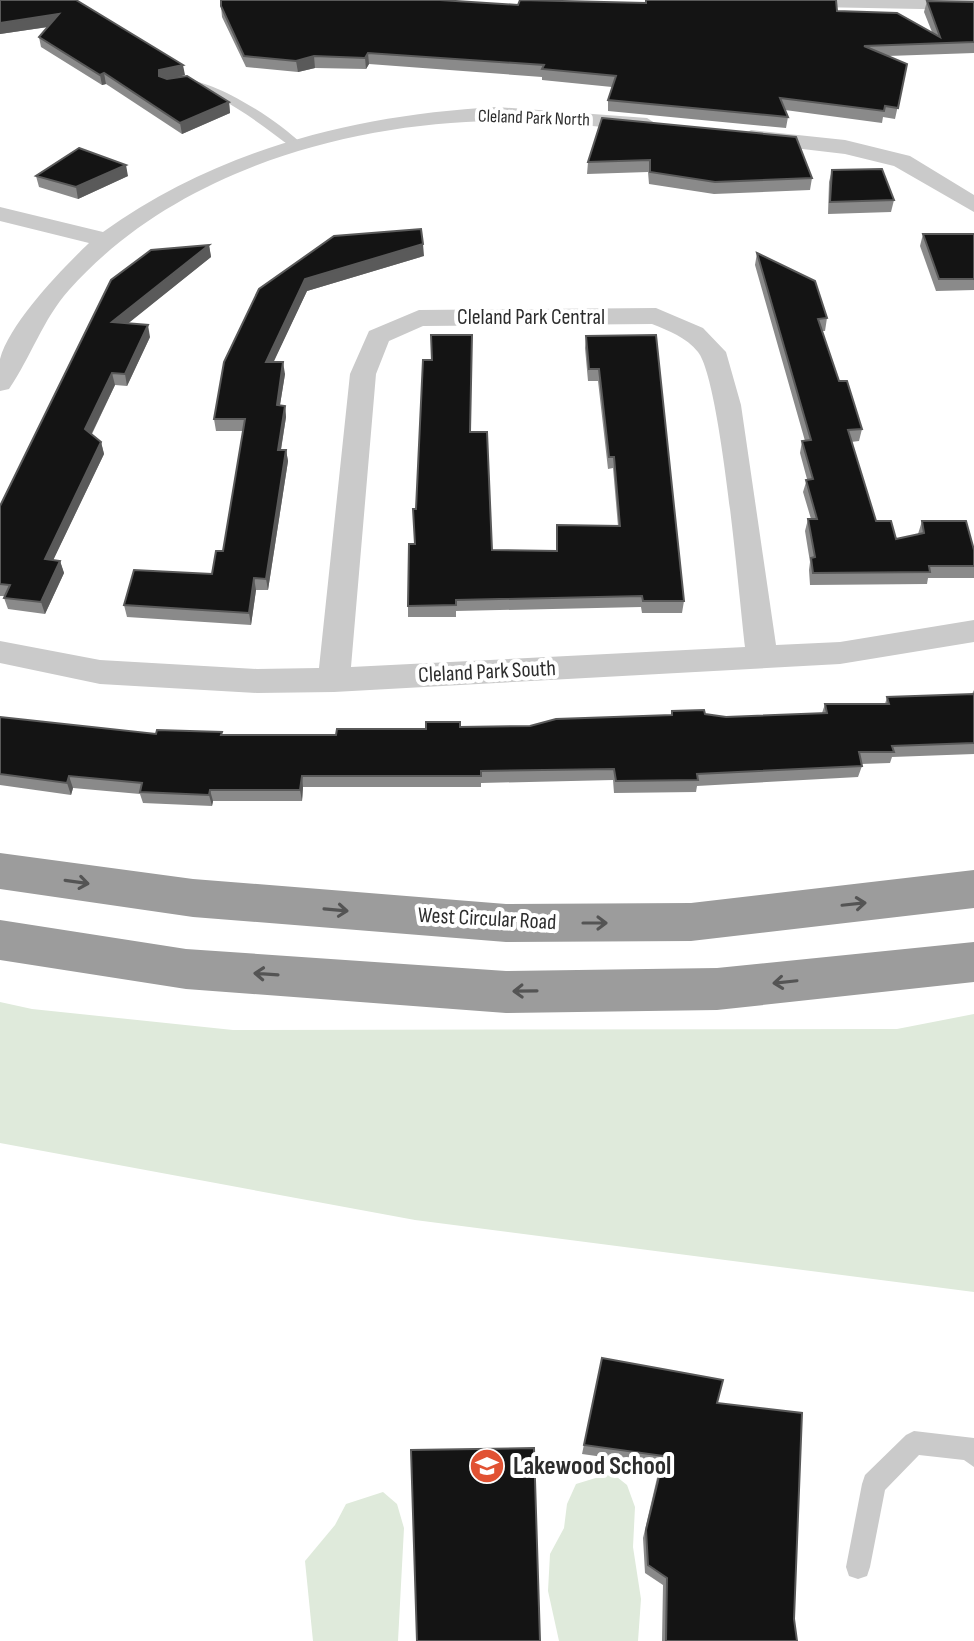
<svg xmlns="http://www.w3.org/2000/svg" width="974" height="1641" font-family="'Sofia Sans Condensed',sans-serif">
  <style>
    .green { fill: #dfeadb }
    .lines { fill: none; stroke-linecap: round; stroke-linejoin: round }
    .service { fill: #cacaca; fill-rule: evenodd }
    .minor { fill: #cacaca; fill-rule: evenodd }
    .trunk { fill: #9c9c9c; fill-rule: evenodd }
    .wall { fill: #8a8a8a }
    .shaded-wall { fill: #5a5a5a }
    .building { fill: #141414; stroke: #5a5a5a; stroke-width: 2 }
    .oneway { stroke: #545454 }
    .labels { text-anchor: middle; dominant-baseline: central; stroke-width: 8; stroke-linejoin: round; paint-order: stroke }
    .far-street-label { font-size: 18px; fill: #2d2d2d; stroke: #fff }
    .street-label { font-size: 22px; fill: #2d2d2d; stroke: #fff }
    .near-poi-label { font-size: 26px; font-weight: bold; fill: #2d2d2d; stroke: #fff; text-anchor: start }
  </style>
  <rect width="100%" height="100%" fill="#fff"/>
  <g class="green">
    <polygon points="0,1002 32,1009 233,1030 897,1029 974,1014 974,1292 415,1220 0,1143"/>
    <polygon points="612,1473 627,1485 635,1507 633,1547 641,1599 638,1641 559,1641 548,1591 550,1554 564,1528 567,1504 576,1484"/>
    <polygon points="383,1492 397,1504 404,1528 398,1641 313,1641 305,1561 335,1525 346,1504"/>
  </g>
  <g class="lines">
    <g class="service">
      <path d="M183,79C219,82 277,120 303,145L293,148C258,123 222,92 179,84L177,82Z"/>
      <polygon points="914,1431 974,1438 974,1467 964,1460 919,1455 885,1490 870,1567 867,1576 858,1579 849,1576 846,1567 862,1484 865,1475 906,1435"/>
    </g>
    <g class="minor">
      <polygon points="749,0 974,0 974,10 759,6"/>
      <path d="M496,107L647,118L658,125L647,132C597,126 546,120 496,121C344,123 173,173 69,290C43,319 31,357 9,389L0,391C0,382 0,368 0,359C10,322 62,269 89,243L0,221V207L103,232C219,149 355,115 496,107Z"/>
      <polygon points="751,130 845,140 910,156 974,195 974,212 894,166 845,154 743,142 740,137"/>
      <path d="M656,308L703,328L726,352L741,405L776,645L840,642L974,620V642L840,664L334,692L257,693L100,684L0,663V641L100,660L257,669L319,668L350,374L369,331L419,310ZM652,324C669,331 686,337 698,352C721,381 739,597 745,647L351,667L376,374L389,341L423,326Z"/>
    </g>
    <g class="trunk">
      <polygon points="0,853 193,879 506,904 691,903 974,870 974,908 691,941 506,942 193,917 0,889"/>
      <polygon points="0,920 186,949 506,971 717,968 974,942 974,982 717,1010 506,1013 186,989 0,960"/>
    </g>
  </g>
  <g class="wall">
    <polygon points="0,0 185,75 172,79 229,102 230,113 182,134 106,84 102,85 41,47 39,37 48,27 0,34"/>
    <polygon points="645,0 836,0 837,11 932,32 924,12 927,1 974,2 974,53 888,56 907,64 895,119 883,117 882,123 785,110 788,117 786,128 608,111 608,100 612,87 542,80 542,77 369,64 366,69 315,68 298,72 246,67 222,17 221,6 518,5 645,3"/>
    <polygon points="602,118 812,178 810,190 714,194 649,184 648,172 587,174 588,162"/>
    <polygon points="832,170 894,200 891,212 828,214 829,182"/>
    <polygon points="36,176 128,176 78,199 39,187"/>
    <polygon points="923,234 974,234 974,290 936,291 920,246"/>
    <polygon points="209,245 211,257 128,323 150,337 127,386 115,385 92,434 101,442 104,454 53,560 60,561 64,573 45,614 8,609 4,598 4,596 0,596 0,506 111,280"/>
    <polygon points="757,253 827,318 825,331 822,331 839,381 862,429 859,441 851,442 876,521 896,539 918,534 922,521 974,550 974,578 928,578 927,584 810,585 809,570 810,562 805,531 808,519 811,519 803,492 807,479 800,453 802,441 805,441 755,265"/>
    <polygon points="424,256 307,291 273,362 285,374 280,405 285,406 286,417 281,450 286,450 288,461 268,590 256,590 251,625 127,617 124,605 212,574 223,551 243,431 216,431 214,419 259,289"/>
    <polygon points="656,335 684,601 682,613 642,613 641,607 456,611 456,617 408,617 408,606 415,544 416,509 471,432 492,550 557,551 618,526 613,468 608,469 598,381 588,381 585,348 586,336"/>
    <polygon points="974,690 974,754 892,757 890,763 861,764 862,766 858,777 697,786 696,792 614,793 613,780 481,783 481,787 303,787 302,801 213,801 212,806 143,803 140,794 73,788 71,795 0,785 0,717 156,734 336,735 426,729 530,726 671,715 672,711 726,717 822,713 825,704 885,704 887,697 972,694"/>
    <polygon points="602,1358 717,1403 794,1619 797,1641 662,1641 663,1585 645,1573 643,1538 660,1465 582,1454"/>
  </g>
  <g class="shaded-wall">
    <polygon points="59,14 61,25 0,34 0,23"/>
    <polygon points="368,53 369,64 366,69 365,58"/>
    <polygon points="314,56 315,68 298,72 296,61"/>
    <polygon points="183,65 185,75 161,81 159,76 159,70"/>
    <polygon points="104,73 106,84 102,85 100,75"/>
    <polygon points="229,102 230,113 182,134 180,123"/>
    <polygon points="126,165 128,176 78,199 76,187"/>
    <polygon points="423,244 424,256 307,291 268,374 266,362 305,279"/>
    <polygon points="209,245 211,257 115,334 112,322"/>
    <polygon points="148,325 150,337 127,386 125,374"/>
    <polygon points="283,362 285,374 278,417 277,405"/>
    <polygon points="112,373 115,385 88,441 85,429"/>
    <polygon points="285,406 286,417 279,461 278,450"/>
    <polygon points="101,442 104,454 48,571 45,559"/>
    <polygon points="286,450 288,461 268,590 266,579"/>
    <polygon points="60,561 64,573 45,614 41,602"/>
    <polygon points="254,578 256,590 251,625 249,613"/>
    <polygon points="69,776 73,788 71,795 67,783"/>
    <polygon points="302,776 303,787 302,801 300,790"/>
    <polygon points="210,790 213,801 212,806 209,795"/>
  </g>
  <g class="building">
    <polygon points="0,0 76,0 183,65 159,70 159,76 167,79 187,76 229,102 180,123 104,73 100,75 39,37 59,14 0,23"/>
    <polygon points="221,0 440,0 518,5 520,0 646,3 646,0 836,0 837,11 897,13 940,37 927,1 974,2 974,42 864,46 907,64 898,108 885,106 884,111 780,98 788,117 608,100 616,76 542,69 544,65 368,53 365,58 314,56 296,61 244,56 221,6"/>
    <polygon points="602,118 796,137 812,178 715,182 650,172 650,160 588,162"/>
    <polygon points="79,148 126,165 76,187 36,176"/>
    <polygon points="882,169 894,200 830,202 832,170"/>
    <polygon points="421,229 423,244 305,279 266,362 283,362 277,405 285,406 278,450 286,450 266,579 254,578 249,613 124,605 134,570 212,574 216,551 223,551 245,419 214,419 224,362 259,289 334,236"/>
    <polygon points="923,234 974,234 974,279 939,279"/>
    <polygon points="209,245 112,322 148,325 125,374 112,373 85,429 101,442 45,559 60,561 41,602 4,598 10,585 0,584 0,506 111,280 151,250"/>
    <polygon points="757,253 815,281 827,318 818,319 839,381 847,381 862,429 848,430 876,521 891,521 896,539 924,533 922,521 966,521 974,550 974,566 929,566 930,572 813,573 811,558 815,557 808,519 817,519 806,480 813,479 802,441 811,440"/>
    <polygon points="431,335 472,335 470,432 487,432 492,550 557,551 557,525 620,526 614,457 609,457 599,369 589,369 586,336 656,335 684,601 643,601 642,596 456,600 456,605 408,606 409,544 415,544 413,509 416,509 423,360 432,360"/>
    <polygon points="974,694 974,743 892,746 894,752 859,752 862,766 697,774 698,780 616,781 614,769 481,771 481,776 302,776 300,790 210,790 209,795 140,792 142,783 69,776 67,783 0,774 0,717 156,734 157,730 222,732 221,735 336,735 337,729 426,729 426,722 460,722 460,727 530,726 556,719 672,715 672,711 704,710 705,714 726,717 827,713 825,704 889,704 887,697"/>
    <polygon points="602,1358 723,1380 717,1403 802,1413 794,1619 797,1641 666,1641 667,1578 648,1565 646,1530 664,1456 584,1445"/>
    <polygon points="534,1448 540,1641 417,1641 411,1450"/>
  </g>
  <defs><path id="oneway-shaft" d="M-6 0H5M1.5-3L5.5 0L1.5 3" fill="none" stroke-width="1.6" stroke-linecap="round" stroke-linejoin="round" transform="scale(2)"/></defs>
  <g class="oneway">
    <use href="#oneway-shaft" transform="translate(77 882) rotate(8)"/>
    <use href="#oneway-shaft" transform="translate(854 904) rotate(-6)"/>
    <use href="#oneway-shaft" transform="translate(336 910) rotate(5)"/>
    <use href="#oneway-shaft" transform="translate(595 923)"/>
    <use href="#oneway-shaft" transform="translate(266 974) rotate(-176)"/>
    <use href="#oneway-shaft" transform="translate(785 982) rotate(174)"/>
    <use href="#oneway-shaft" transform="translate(525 991) rotate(179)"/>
  </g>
  <defs>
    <g id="school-disc" transform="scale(1.8)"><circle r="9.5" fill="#e15233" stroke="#fff"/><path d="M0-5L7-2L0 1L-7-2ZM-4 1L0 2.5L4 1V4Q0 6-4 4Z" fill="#fff"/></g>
  </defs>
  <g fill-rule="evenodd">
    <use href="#school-disc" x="487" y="1466"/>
  </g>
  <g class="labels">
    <g class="far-street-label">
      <text transform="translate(534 118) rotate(2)">Cleland Park North</text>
    </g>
    <g class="street-label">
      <text x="531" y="317">Cleland Park Central</text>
      <text transform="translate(487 672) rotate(-3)">Cleland Park South</text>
      <text transform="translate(487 919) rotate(3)">West Circular Road</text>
    </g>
    <g class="near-poi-label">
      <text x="513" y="1466">Lakewood School</text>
    </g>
  </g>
</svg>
